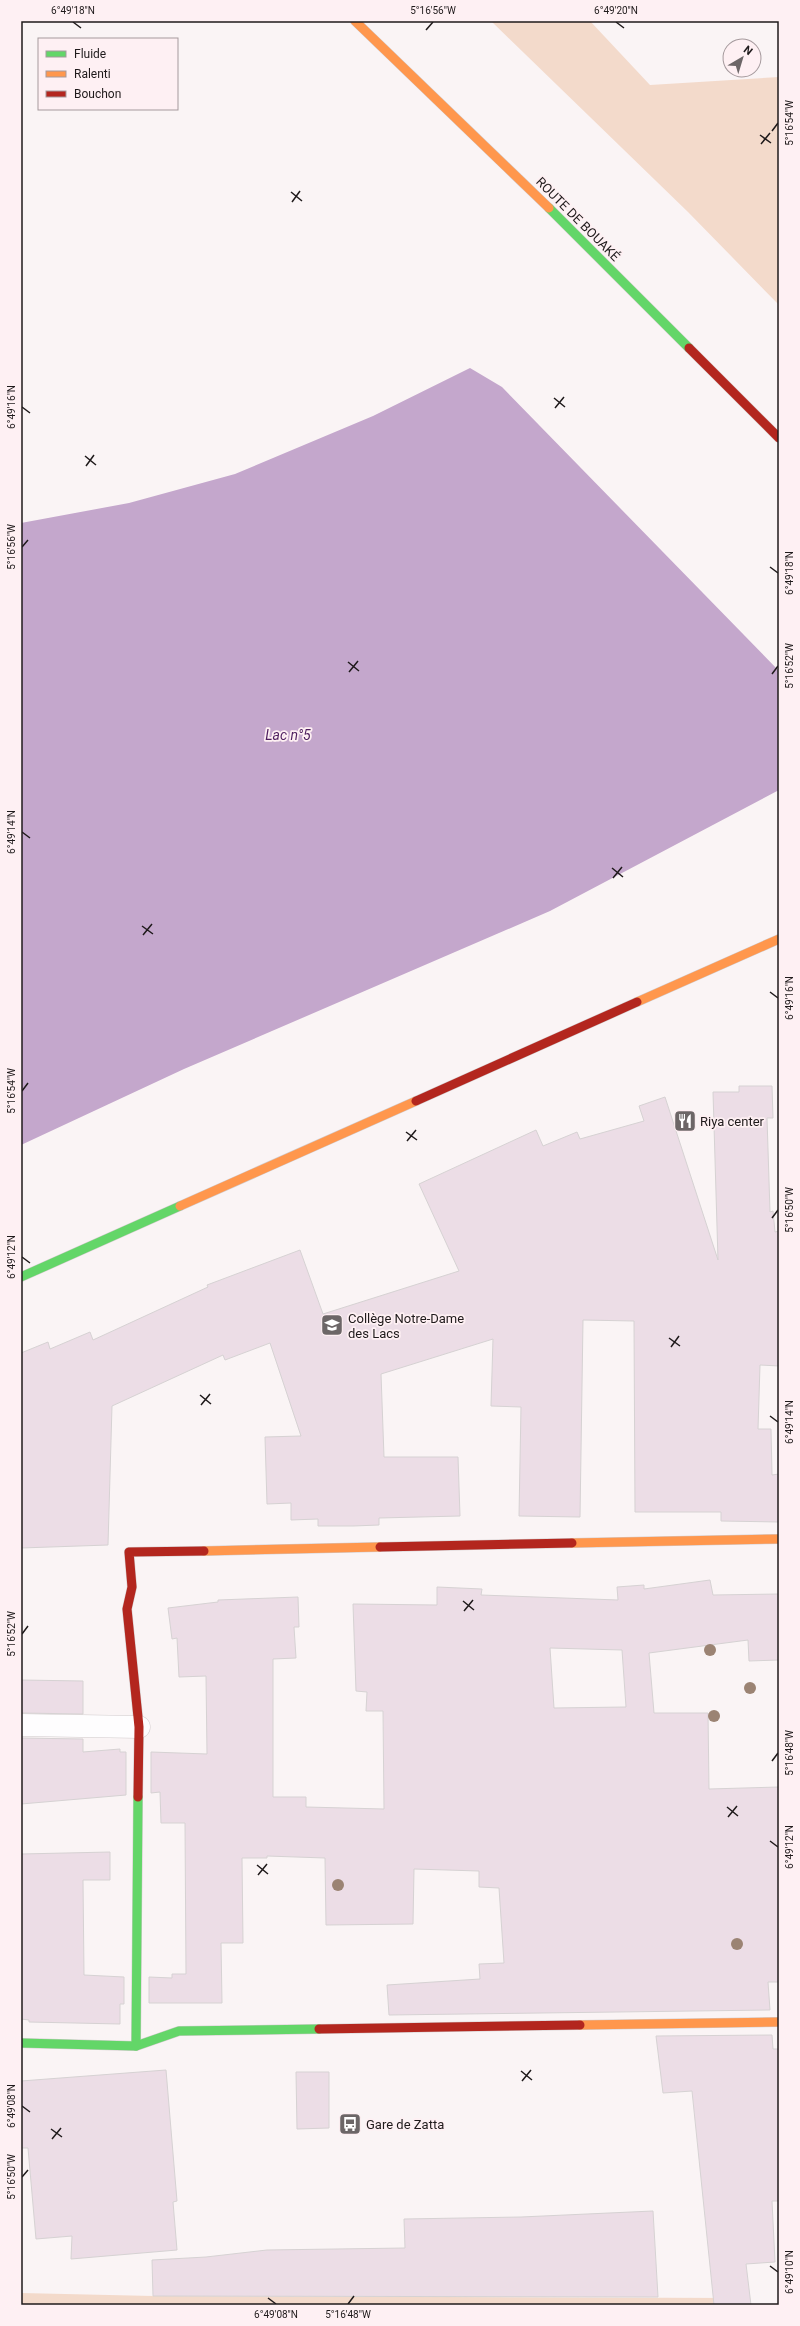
<svg xmlns="http://www.w3.org/2000/svg" width="800" height="2326" font-family="Roboto,sans-serif">
  <style>
    .green { fill: #f3dacb }
    .water { fill: #c4a7cc }
    .building { fill: #ecdde6; stroke: #d6d2d3; fill-rule: evenodd }
    .lines { fill: none; stroke-linecap: round; stroke-linejoin: round }
    .street-casing { stroke: #d1cbcc; stroke-width: 23 }
    .fast-casing { stroke: #d1cbcc; stroke-width: 10 }
    .slow-casing { stroke: #d1cbcc; stroke-width: 10 }
    .jam-casing { stroke: #d1cbcc; stroke-width: 10 }
    .street { stroke: #fefdfe; stroke-width: 22 }
    .fast { stroke: #63d668; stroke-width: 9 }
    .slow { stroke: #ff974d; stroke-width: 9 }
    .jam { stroke: #b3261e; stroke-width: 9 }
    .tree { fill: #9b8373 }
    .ticks { fill: none; stroke: #1f1a1b; stroke-width: 1.5 }
    .labels { text-anchor: middle; dominant-baseline: central; stroke-width: 3.5; stroke-linejoin: round; paint-order: stroke }
    .street-label { font-size: 13px; fill: #1f1a1b; stroke: #fef0f3 }
    .poi-label { font-size: 13px; fill: #1f1a1b; stroke: #fef0f3; text-anchor: start }
    .water-label { font-size: 14px; font-style: italic; fill: #4e1e5f; stroke: #fef0f3 }
    .neatline { fill: none; stroke: #1f1a1b; stroke-width: 1.5 }
    .ticks-label { font-size: 10px; text-anchor: middle; fill: #1f1a1b }
  </style>
  <rect width="100%" height="100%" fill="#faf4f5"/>
  <g class="green">
    <polygon points="491,21 590,21 650,85 779,77 779,305 688,212"/>
    <polygon points="21,2293 153,2296 738,2298 738,2305 21,2305"/>
  </g>
  <polygon class="water" points="470,368 502,387 779,671 779,790 550,911 184,1069 21,1145 21,523 129,503 235,474 373,416"/>
  <g class="building">
    <polygon points="739,1086 772,1086 773,1118 767,1118 770,1212 773,1211 775,1232 779,1231 779,1366 760,1365 758,1429 771,1429 772,1475 779,1474 779,1522 721,1521 721,1512 635,1512 634,1321 583,1320 580,1517 519,1516 521,1407 491,1406 493,1339 381,1374 384,1457 458,1457 460,1516 379,1518 379,1525 353,1526 318,1526 318,1519 291,1520 291,1503 267,1504 265,1437 301,1436 270,1343 225,1360 223,1355 112,1406 108,1545 21,1548 21,1353 48,1342 50,1349 90,1332 93,1340 208,1287 207,1285 300,1250 323,1314 459,1271 419,1184 536,1130 543,1146 577,1132 580,1139 644,1121 639,1106 665,1097 718,1260 713,1092 739,1092"/>
    <path d="M710,1580L713,1595L779,1594V1660L749,1661L748,1640L649,1653L654,1713H708L709,1789L779,1787V1982H768L770,2010L389,2015L387,1985L480,1979L479,1964L504,1963L499,1888L479,1887V1871L414,1869L413,1924L326,1925L325,1858L267,1856V1858H242L243,1943H221L222,2003H149V1977L172,1978V1974H186L185,1823H161L160,1792L151,1793V1752L207,1754L206,1676L179,1677L177,1638L172,1639L168,1608L218,1602V1600L298,1597L299,1627H294L296,1658L273,1659V1797H306V1807L384,1809L383,1711H366L367,1692L356,1691L353,1604L437,1605V1587L482,1589L481,1595L618,1600L617,1587L644,1585V1589ZM550,1648L622,1650L626,1707L554,1708Z"/>
    <polygon points="21,1680 83,1681 83,1714 21,1713"/>
    <polygon points="21,1738 83,1739 83,1752 120,1749 120,1752 126,1752 126,1795 21,1804"/>
    <polygon points="110,1852 110,1880 83,1880 84,1975 124,1977 124,2004 120,2004 120,2024 29,2022 29,2020 21,2019 21,1854"/>
    <polygon points="772,2035 773,2049 779,2049 779,2201 772,2201 775,2262 746,2264 751,2305 714,2305 692,2091 663,2093 656,2036"/>
    <polygon points="166,2070 177,2201 173,2202 177,2250 71,2259 72,2236 36,2239 28,2148 21,2148 21,2081"/>
    <polygon points="296,2072 329,2072 329,2128 297,2129"/>
    <polygon points="653,2211 658,2297 153,2296 152,2260 206,2257 267,2250 405,2248 404,2219 521,2217"/>
  </g>
  <g class="lines">
    <g class="street-casing">
      <polyline id="street" points="21,1725 139,1727"/>
    </g>
    <g class="fast-casing">
      <g id="fast">
        <polyline points="549,208 689,348"/>
        <polyline points="21,1277 180,1206"/>
        <polyline points="21,2043 136,2046 179,2031 319,2029"/>
        <polyline points="136,2046 138,1797"/>
      </g>
    </g>
    <g class="slow-casing">
      <g id="slow">
        <polyline points="355,21 549,208"/>
        <polyline points="637,1002 779,939"/>
        <polyline points="180,1206 416,1101"/>
        <polyline points="572,1543 779,1539"/>
        <polyline points="204,1551 380,1547"/>
        <polyline points="580,2025 779,2022"/>
      </g>
    </g>
    <g class="jam-casing">
      <g id="jam">
        <polyline points="689,348 779,438"/>
        <polyline points="416,1101 637,1002"/>
        <polyline points="380,1547 572,1543"/>
        <polyline points="138,1797 139,1727 127,1609 132,1587 129,1552 204,1551"/>
        <polyline points="319,2029 580,2025"/>
      </g>
    </g>
    <use href="#street" class="street"/>
    <use href="#fast" class="fast"/>
    <use href="#slow" class="slow"/>
    <use href="#jam" class="jam"/>
  </g>
  <g class="tree">
    <circle cx="710" cy="1650" r="6"/>
    <circle cx="750" cy="1688" r="6"/>
    <circle cx="714" cy="1716" r="6"/>
    <circle cx="338" cy="1885" r="6"/>
    <circle cx="737" cy="1944" r="6"/>
  </g>
  <path class="ticks" d="M73,22L81,28M616,22L624,28M426,30L433,22M772,131L778,123M760,135L771,143M761,144L770,133M291,192L302,201M292,202L300,191M554,398L565,407M22,407L30,413M555,408L564,397M85,456L96,465M86,466L94,455M22,547L28,540M770,567L778,573M348,662L359,671M349,672L358,661M772,674L778,666M22,832L30,838M612,868L623,877M613,878L622,867M142,926L153,934M143,935L152,924M770,992L778,998M22,1091L28,1083M406,1132L417,1140M407,1141L416,1130M772,1218L778,1210M22,1257L30,1263M669,1338L680,1346M671,1347L679,1336M200,1395L211,1404M201,1405L210,1394M770,1416L778,1422M463,1601L474,1610M464,1611L473,1600M22,1634L28,1626M772,1761L778,1753M727,1807L738,1816M728,1817L737,1806M770,1841L778,1847M257,1865L268,1874M258,1875L267,1864M521,2071L532,2080M522,2081L531,2070M22,2106L30,2112M51,2129L62,2137M52,2139L61,2128M22,2177L28,2170M770,2266L778,2272M268,2298L276,2304M348,2304L354,2296"/>
  <defs>
    <g id="restaurant-square" transform="scale(1.15)"><rect x="-9" y="-9" width="18" height="18" rx="4" fill="#6c6667" stroke="#fef0f3"/><path d="M-5-6h1v4h1v-4h1v4h1v-4h1v5L-1.5 .5V6h-2V.5L-5-1ZM5-6V6H3V1.5H1.5Q1.5-4 5-6Z" fill="#fff"/></g>
    <g id="school-square" transform="scale(1.15)"><rect x="-9" y="-9" width="18" height="18" rx="4" fill="#6c6667" stroke="#fef0f3"/><path d="M0-5L7-2L0 1L-7-2ZM-4 1L0 2.5L4 1V4Q0 6-4 4Z" fill="#fff"/></g>
    <g id="bus-square" transform="scale(1.15)"><rect x="-9" y="-9" width="18" height="18" rx="4" fill="#6c6667" stroke="#fef0f3"/><path d="M-5-6H5V4H4V6H2V4H-2V6H-4V4H-5ZM-3.5-4V0h7V-4ZM-3.5 1.2v1.5H-2V1.2ZM2 1.2v1.5H3.5V1.2Z" fill="#fff"/></g>
  </defs>
  <g fill-rule="evenodd">
    <use href="#restaurant-square" x="685" y="1121"/>
    <use href="#school-square" x="332" y="1325"/>
    <use href="#bus-square" x="350" y="2124"/>
  </g>
  <g class="labels">
    <g class="street-label">
      <text transform="translate(578 219) rotate(45)">ROUTE DE BOUAKÉ</text>
    </g>
    <g class="poi-label">
      <text x="700" y="1121">Riya center</text>
      <text x="348" y="1318">Collège Notre-Dame<tspan x="348" dy="15">des Lacs</tspan></text>
      <text x="366" y="2124">Gare de Zatta</text>
    </g>
    <g class="water-label">
      <text x="288" y="735">Lac n°5</text>
    </g>
  </g>
  <rect width="800" height="2326" fill="none" stroke="#fef0f3" stroke-width="44"/>
  <rect x="38" y="38" width="140" height="72" fill="#fef0f3" stroke="#a59a9d"/>
  <rect x="46" y="51" width="20" height="6" fill="#63d668" stroke="#a59a9d"/>
  <text x="74" y="58" font-size="12" fill="#1f1a1b">Fluide</text>
  <rect x="46" y="71" width="20" height="6" fill="#ff974d" stroke="#a59a9d"/>
  <text x="74" y="78" font-size="12" fill="#1f1a1b">Ralenti</text>
  <rect x="46" y="91" width="20" height="6" fill="#b3261e" stroke="#a59a9d"/>
  <text x="74" y="98" font-size="12" fill="#1f1a1b">Bouchon</text>
  <g transform="translate(742 58) rotate(38)"><circle r="19" fill="#fef0f3" stroke="#a59a9d"/>
  <path d="M0-3L7 15L0 10L-7 15Z" fill="#6c6667"/>
  <text y="-6" font-size="11" font-weight="bold" text-anchor="middle" fill="#1f1a1b">N</text>
  </g>
  <rect x="22" y="22" width="756" height="2282" class="neatline"/>
  <g class="ticks-label">
    <text x="73" y="14">6°49'18"N</text>
    <text x="433" y="14">5°16'56"W</text>
    <text x="616" y="14">6°49'20"N</text>
    <text transform="translate(789 123) rotate(-90)" y="4">5°16'54"W</text>
    <text transform="translate(11 407) rotate(-90)" y="4">6°49'16"N</text>
    <text transform="translate(11 547) rotate(-90)" y="4">5°16'56"W</text>
    <text transform="translate(789 573) rotate(-90)" y="4">6°49'18"N</text>
    <text transform="translate(789 666) rotate(-90)" y="4">5°16'52"W</text>
    <text transform="translate(11 832) rotate(-90)" y="4">6°49'14"N</text>
    <text transform="translate(789 998) rotate(-90)" y="4">6°49'16"N</text>
    <text transform="translate(11 1091) rotate(-90)" y="4">5°16'54"W</text>
    <text transform="translate(789 1210) rotate(-90)" y="4">5°16'50"W</text>
    <text transform="translate(11 1257) rotate(-90)" y="4">6°49'12"N</text>
    <text transform="translate(789 1422) rotate(-90)" y="4">6°49'14"N</text>
    <text transform="translate(11 1634) rotate(-90)" y="4">5°16'52"W</text>
    <text transform="translate(789 1753) rotate(-90)" y="4">5°16'48"W</text>
    <text transform="translate(789 1847) rotate(-90)" y="4">6°49'12"N</text>
    <text transform="translate(11 2106) rotate(-90)" y="4">6°49'08"N</text>
    <text transform="translate(11 2177) rotate(-90)" y="4">5°16'50"W</text>
    <text transform="translate(789 2272) rotate(-90)" y="4">6°49'10"N</text>
    <text x="276" y="2318">6°49'08"N</text>
    <text x="348" y="2318">5°16'48"W</text>
  </g>
</svg>
